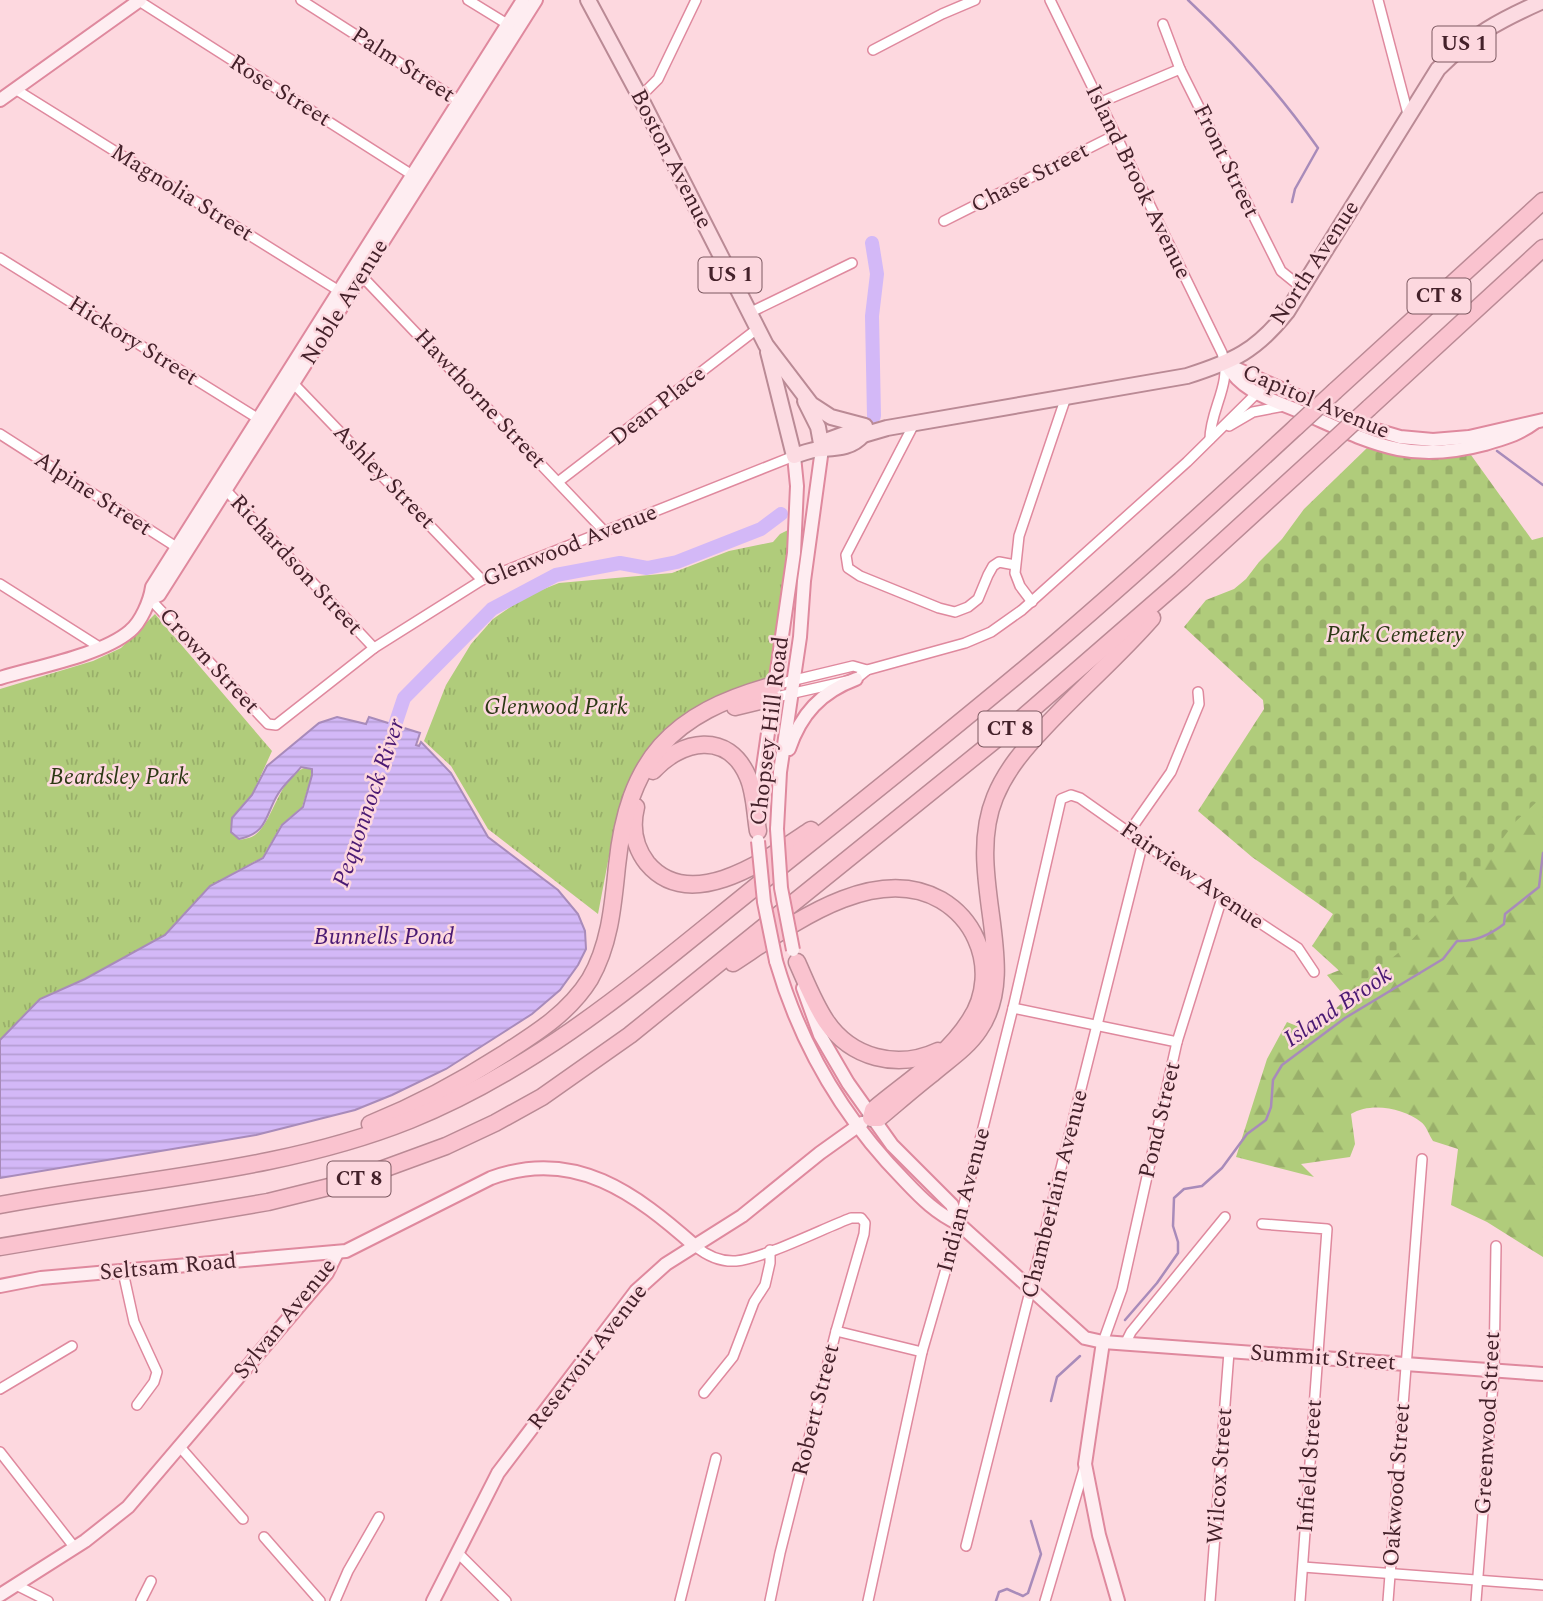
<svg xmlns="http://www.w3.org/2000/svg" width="1543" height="1601" font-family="Spectral,serif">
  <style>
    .forest { fill: url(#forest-firs) }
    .cemetery { fill: url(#cemetery-stones) }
    .park { fill: url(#park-tufts) }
    .water { fill: url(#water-rules); stroke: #a88bba; stroke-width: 2 }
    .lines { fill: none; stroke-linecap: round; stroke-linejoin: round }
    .stream { stroke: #a88bba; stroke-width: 2.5 }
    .river { stroke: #d3b8f7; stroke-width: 14 }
    .street-casing { stroke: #df899e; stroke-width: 12 }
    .secondary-casing { stroke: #df899e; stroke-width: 16 }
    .primary-casing { stroke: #ba8a95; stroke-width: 18 }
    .highway-casing { stroke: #ba8a95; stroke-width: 19 }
    .street { stroke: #fff; stroke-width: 9 }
    .secondary { stroke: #feedf1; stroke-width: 12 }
    .primary { stroke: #fcdbe2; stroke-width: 14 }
    .highway { stroke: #fac3cf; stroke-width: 16 }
    .secondary-bridge-casing { stroke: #df899e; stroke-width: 16; stroke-linecap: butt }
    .highway-bridge-casing { stroke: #ba8a95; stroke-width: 19; stroke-linecap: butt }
    .secondary-bridge { stroke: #feedf1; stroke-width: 12 }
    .highway-bridge { stroke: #fac3cf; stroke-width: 16 }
    .labels { text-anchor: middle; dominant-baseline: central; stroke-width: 5; stroke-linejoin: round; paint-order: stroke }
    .shield { fill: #fdd8df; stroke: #7c5860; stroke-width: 2 }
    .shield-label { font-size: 21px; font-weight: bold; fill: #44212a }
    .street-label { font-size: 23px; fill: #44212a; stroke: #fdd8df }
    .park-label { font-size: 23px; font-style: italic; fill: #2c3814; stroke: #fdd8df }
    .water-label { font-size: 24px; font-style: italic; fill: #4a1973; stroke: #fdd8df }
  </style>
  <defs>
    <pattern id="forest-firs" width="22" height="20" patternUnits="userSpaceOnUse" patternTransform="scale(1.75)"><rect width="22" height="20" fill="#b0cc7b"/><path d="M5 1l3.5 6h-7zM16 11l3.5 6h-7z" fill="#99af6a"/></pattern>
    <pattern id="cemetery-stones" width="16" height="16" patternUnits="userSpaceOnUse" patternTransform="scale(1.75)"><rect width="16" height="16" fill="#b0cc7b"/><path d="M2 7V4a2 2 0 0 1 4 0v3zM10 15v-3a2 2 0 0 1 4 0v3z" fill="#99af6a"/></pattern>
    <pattern id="park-tufts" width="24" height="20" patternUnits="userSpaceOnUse" patternTransform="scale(1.75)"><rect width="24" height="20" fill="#b0cc7b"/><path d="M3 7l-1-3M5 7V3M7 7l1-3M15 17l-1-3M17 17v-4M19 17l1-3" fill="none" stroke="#99af6a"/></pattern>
    <pattern id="water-rules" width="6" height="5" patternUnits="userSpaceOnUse" patternTransform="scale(1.75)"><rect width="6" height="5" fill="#d3b8f7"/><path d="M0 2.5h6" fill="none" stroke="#b69ed4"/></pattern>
  </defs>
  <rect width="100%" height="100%" fill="#fdd8df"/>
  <path class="forest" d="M1543,770V1257L1487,1222L1451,1205L1458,1149L1433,1141C1429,1135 1426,1125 1421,1122C1403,1108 1371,1102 1351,1114L1355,1144L1350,1157L1301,1164L1314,1177L1236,1157L1267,1059L1287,1022L1309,1031L1347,999L1327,975L1368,959Z"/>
  <path class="cemetery" d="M1367,448C1403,456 1435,462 1471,455L1532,540L1543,537V796L1515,822L1482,866L1403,949L1357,987L1312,946L1333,914L1252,857L1198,811L1264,709L1263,700L1184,627L1206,600L1234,589L1246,579L1259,562L1282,539L1304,509Z"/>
  <g class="park">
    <polygon points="790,529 780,653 773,692 737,701 663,746 626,789 613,835 598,914 488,829 451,766 424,741 446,685 471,644 493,619 526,596 559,583 672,573 729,551 773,542 780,534"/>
    <path d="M155,614L272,751L252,795L232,818L231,832L239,840C244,839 251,838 255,835C274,821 280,772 308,767L311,769L312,775L302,807L281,825L263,857L210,886L165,935L85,979L40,999L0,1040V689L93,661L121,648Z"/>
  </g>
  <path class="water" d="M337,717L366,724L369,717L420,733L416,745L419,746L421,742L451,773L488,837L558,890L578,914L585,931L586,949L578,965L560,990L532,1014L446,1069L392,1095L355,1110L256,1135L0,1178V1040L40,999L85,979L165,935L210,886L263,858L282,825L303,807L312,775V769L301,767C294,776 284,784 278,794C265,815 268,833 239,839L231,832L232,818L252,795L267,766L319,723Z"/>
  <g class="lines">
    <g class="stream">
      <path d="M1188,0C1236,45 1280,94 1318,148L1295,189L1292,202"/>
      <polyline points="1497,451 1543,485"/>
      <path d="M1125,1320L1157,1283L1178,1253V1242L1173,1226L1174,1198L1184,1189L1202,1186L1222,1168L1247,1134L1266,1120L1271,1107L1273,1080L1282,1065L1345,1018L1443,959L1457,941C1474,942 1491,934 1504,924L1505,914L1539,887L1543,853"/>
      <polyline points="1051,1401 1057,1377 1080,1356"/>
      <polyline points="996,1601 999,1592 1007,1589 1023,1596 1028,1593 1041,1554 1031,1521"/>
    </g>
    <g class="river">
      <polyline points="872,243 877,274 872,316 874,416"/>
      <polyline points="395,725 404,698 492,609 556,575 620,563 647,568 677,562 761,529 781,514"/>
    </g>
    <g class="street-casing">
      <g id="street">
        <polyline points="301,0 464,104"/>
        <polyline points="468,0 512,27"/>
        <path d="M1050,0L1222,353C1233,383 1210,409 1210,439"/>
        <polyline points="1378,0 1408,114"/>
        <polyline points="139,1 417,178"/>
        <polyline points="1163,24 1180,69 1281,271 1302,288"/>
        <polyline points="873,50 942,14 975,0"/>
        <polyline points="15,89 344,294"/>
        <polyline points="640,97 658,79 696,0"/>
        <polyline points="1099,103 1180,69"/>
        <polyline points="944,221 1115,135"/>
        <polyline points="0,258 262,421"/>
        <polyline points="358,272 605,532"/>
        <polyline points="749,313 852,263"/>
        <polyline points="291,381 482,580"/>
        <polyline points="914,424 846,555 848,568 860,576 939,608 955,612 968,607 978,599 988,575 993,566 999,562 1015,565"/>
        <polyline points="1229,426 1253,412 1284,406"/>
        <polyline points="0,434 181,550"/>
        <polyline points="558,482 757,329"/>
        <polyline points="222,486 374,648"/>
        <polyline points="0,584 101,648"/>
        <polyline points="150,599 268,724 276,725 374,648 482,580 794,456"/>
        <polyline points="1032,602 1020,586 1015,573 1019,536 1066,397"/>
        <polyline points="774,685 853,666 867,670"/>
        <polyline points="772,698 856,679 867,670 965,643 991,632 1022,610 1187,462 1259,391"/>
        <polyline points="1129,832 1171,772 1199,704 1198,692"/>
        <polyline points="1013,1008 1177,1042"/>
        <polyline points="1262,1224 1327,1229 1300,1601"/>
        <path d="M695,1246C706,1255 721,1262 736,1261C765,1258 822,1229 851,1218H861L865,1223L864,1234L836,1331L780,1553L770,1601"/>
        <polyline points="123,1272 134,1322 157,1372 154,1382 137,1405"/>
        <polyline points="836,1331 922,1352"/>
        <polyline points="1103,1342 1122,1289 1177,1042 1222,898"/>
        <polyline points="1125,1344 1131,1332 1225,1217"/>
        <polyline points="0,1389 72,1346"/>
        <polyline points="704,1393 733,1357 754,1302 765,1285 770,1263 770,1250"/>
        <polyline points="180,1447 243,1519"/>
        <polyline points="0,1452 75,1548"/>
        <polyline points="264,1537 320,1601"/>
        <polyline points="966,1546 1143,842"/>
        <polyline points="457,1552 506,1601"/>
        <polyline points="1303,1567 1543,1585"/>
        <polyline points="16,1585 48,1601"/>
        <polyline points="141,1601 151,1581"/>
        <polyline points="335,1601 348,1571 379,1517"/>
        <polyline points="680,1601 716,1458"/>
        <polyline points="868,1601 922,1352 959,1224 1013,1008 1061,799 1071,795 1080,798 1222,898 1298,948 1314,972"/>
        <polyline points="1045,1601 1084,1469"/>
        <polyline points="1210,1601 1229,1352"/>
        <polyline points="1388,1601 1422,1159"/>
        <polyline points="1476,1601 1494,1371 1496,1246"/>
      </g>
    </g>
    <g class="secondary-casing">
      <g id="secondary">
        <polyline points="0,100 140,0"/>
        <path d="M1226,364C1243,393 1271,399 1301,412C1370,442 1407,465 1485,444C1504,438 1518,435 1534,423"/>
        <polyline points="1226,364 1366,427 1400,437 1433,440 1469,437 1543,420"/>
        <polyline points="150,599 159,595 536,0"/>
        <path d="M0,678C36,667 102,655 130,631C141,622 150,601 152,587L523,0"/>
        <path d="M789,749C801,714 821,692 856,679"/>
        <polyline points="758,802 794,553 797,486 794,456"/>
        <polyline points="777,829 780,772 800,637 804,581 822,449"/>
        <path d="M776,961C800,1044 844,1119 905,1181C922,1199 936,1213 959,1224L1085,1338L1103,1342L1543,1374"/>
        <polyline points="803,988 820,1035 848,1083 892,1145 952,1205 959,1224"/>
        <path d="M0,1286L41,1278L346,1251L491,1178C575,1147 636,1194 695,1246"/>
        <polyline points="1103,1342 1085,1464 1099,1535 1118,1601"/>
        <polyline points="0,1595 85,1541 128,1507 327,1273 337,1253"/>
        <polyline points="433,1601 498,1473 636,1291 666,1264 742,1216 820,1153 862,1123"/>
      </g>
    </g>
    <g class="primary-casing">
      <g id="primary">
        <polyline points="588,0 640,97 766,345 811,404 831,417 865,426"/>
        <path d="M768,352L794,456C803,453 813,449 822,449C837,448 852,448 863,435"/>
        <polyline points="805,401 818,427 822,449"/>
        <path d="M822,449L828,440L850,432L863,435L887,428L1187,376C1234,361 1256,351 1287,312L1438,69C1472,35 1500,20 1543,1"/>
      </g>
    </g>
    <g class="highway-casing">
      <g id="highway">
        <polyline points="1335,391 1543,201"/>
        <polyline points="1369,408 1543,248"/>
        <polyline points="735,707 772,698"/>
        <path d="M653,771C681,740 728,730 748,777C755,793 755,814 758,831"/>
        <path d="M636,807C631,827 634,846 647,863C691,916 770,857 811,830"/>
        <path d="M797,962C806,982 814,1003 826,1021C851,1058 897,1070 938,1051"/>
        <path d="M733,963C787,928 873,861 941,900C956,909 969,923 976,939C988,965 986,996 970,1020C947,1057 906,1082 873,1110L871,1118H879C897,1103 914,1088 932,1074C948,1060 967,1048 979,1030C1023,967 963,875 995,797C1006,770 1024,749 1044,728C1079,690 1118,657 1152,618"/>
        <path d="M370,1124C417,1105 460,1082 502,1055C535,1034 569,1013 590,979C610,944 613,905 617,866C628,759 671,713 774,685"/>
        <path d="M0,1205C137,1179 280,1172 410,1120C547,1065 656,966 769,876C864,800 960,724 1053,645C1136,574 1216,501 1296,427"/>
        <polyline points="0,1247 268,1202 345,1183 446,1146 495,1123 542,1097 630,1035 1021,719 1181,580 1332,442"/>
      </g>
    </g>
    <use href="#street" class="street"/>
    <use href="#secondary" class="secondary"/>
    <use href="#primary" class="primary"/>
    <use href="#highway" class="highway"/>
    <g class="secondary-bridge-casing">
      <g id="secondary-bridge">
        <polyline points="777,829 781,888 793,950"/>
        <polyline points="758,841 764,902 776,961"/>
      </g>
    </g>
    <g class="highway-bridge-casing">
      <g id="highway-bridge">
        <polyline points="1296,427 1335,391"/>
        <polyline points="1332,442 1369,408"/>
      </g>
    </g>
    <use href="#secondary-bridge" class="secondary-bridge"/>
    <use href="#highway-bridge" class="highway-bridge"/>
  </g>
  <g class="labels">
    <g class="shield">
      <rect x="1432.5" y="26.5" width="63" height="35" rx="5"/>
      <rect x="698.5" y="257.5" width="63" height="35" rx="5"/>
      <rect x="1407.5" y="278.5" width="63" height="35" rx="5"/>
      <rect x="978.5" y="711.5" width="63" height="35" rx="5"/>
      <rect x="327.5" y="1161.5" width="63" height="35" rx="5"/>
    </g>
    <g class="shield-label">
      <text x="1464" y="44">US 1</text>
      <text x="730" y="275">US 1</text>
      <text x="1439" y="296">CT 8</text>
      <text x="1010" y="729">CT 8</text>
      <text x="359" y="1179">CT 8</text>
    </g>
    <g class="street-label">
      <text transform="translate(403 65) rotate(33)">Palm Street</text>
      <text transform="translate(280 91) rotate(32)">Rose Street</text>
      <text transform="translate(671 159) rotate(63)">Boston Avenue</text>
      <text transform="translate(1226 161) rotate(64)">Front Street</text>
      <text transform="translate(1030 178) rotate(-27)">Chase Street</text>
      <text transform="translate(1138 182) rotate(64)">Island Brook Avenue</text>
      <text transform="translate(182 193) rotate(32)">Magnolia Street</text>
      <text transform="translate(1315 263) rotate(-57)">North Avenue</text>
      <text transform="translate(345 302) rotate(-58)">Noble Avenue</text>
      <text transform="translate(133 341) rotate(32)">Hickory Street</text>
      <text transform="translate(480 399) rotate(47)">Hawthorne Street</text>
      <text transform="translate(1316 402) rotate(23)">Capitol Avenue</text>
      <text transform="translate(658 406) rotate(-38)">Dean Place</text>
      <text transform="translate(384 477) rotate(46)">Ashley Street</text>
      <text transform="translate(93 494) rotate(33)">Alpine Street</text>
      <text transform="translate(570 546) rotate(-22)">Glenwood Avenue</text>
      <text transform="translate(296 565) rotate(47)">Richardson Street</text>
      <text transform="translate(209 661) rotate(47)">Crown Street</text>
      <text transform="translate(770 731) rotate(-83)">Chopsey Hill Road</text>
      <text transform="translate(1192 876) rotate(35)">Fairview Avenue</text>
      <text transform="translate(1160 1120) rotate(-77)">Pond Street</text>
      <text transform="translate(1055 1194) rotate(-76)">Chamberlain Avenue</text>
      <text transform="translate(964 1200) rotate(-75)">Indian Avenue</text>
      <text transform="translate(168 1267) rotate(-5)">Seltsam Road</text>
      <text transform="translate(285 1319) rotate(-51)">Sylvan Avenue</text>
      <text transform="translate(588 1357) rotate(-52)">Reservoir Avenue</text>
      <text transform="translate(1323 1358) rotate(4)">Summit Street</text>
      <text transform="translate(816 1410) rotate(-76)">Robert Street</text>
      <text transform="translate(1488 1423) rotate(-87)">Greenwood Street</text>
      <text transform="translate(1310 1466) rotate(-86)">Infield Street</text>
      <text transform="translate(1220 1476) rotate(-86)">Wilcox Street</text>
      <text transform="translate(1397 1485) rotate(-86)">Oakwood Street</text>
    </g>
    <g class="park-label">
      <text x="1395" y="635">Park Cemetery</text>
      <text x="556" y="707">Glenwood Park</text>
      <text x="119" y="777">Beardsley Park</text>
    </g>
    <g class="water-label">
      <text transform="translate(369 803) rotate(-71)">Pequonnock River</text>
      <text x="384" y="937">Bunnells Pond</text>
      <text transform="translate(1338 1007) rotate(-34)">Island Brook</text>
    </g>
  </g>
</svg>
